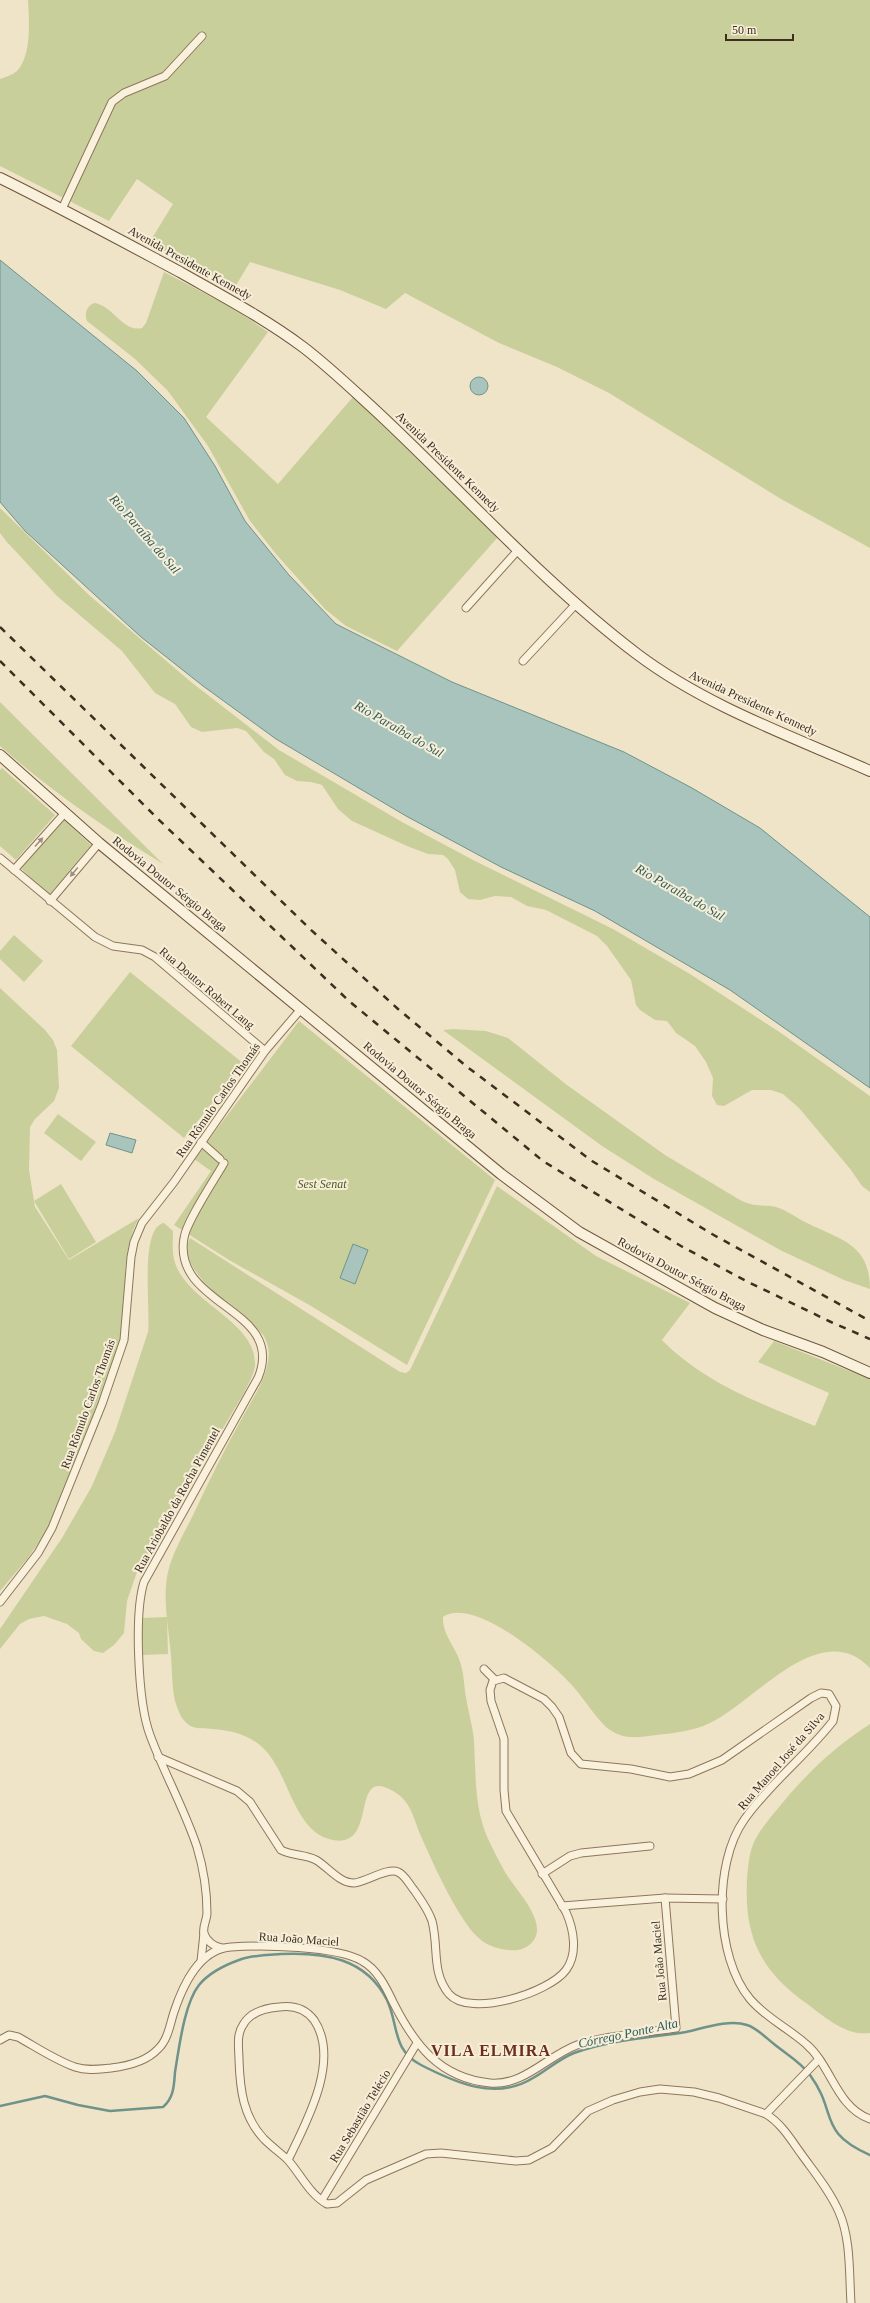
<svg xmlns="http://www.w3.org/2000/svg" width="870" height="2303" font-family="Georgia,serif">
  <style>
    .green { fill: #c9cf9b }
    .water { fill: #a9c4bc; stroke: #6f938a }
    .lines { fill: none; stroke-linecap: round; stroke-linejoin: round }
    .stream { stroke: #6f938a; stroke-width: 2.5 }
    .minor-casing { stroke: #8d765c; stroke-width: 9 }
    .secondary-casing { stroke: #6f573f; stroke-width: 12 }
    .minor { stroke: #faf1dc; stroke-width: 7 }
    .secondary { stroke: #faf1dc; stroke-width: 10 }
    .rail { stroke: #3d2e20; stroke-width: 2.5; stroke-dasharray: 7 7; stroke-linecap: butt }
    .oneway { fill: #9c907e }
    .labels { text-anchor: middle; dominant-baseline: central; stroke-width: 4; stroke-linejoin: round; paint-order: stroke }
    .street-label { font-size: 12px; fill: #3d2e20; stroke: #f7eed8 }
    .park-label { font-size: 12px; font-style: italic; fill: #4d5a26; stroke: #f7eed8 }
    .water-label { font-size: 13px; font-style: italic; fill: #2f5d5a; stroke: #f7eed8 }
    .district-label { font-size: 16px; font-weight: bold; letter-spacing: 1px; fill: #6b2e1e; stroke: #f7eed8 }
  </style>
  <rect width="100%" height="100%" fill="#f0e4c8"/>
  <g class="green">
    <path d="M28,0H870V548L781,499L609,393L557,367L499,343L405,293L386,309L340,290L250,262L235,287L149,243L173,204L137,179L109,221L0,166V79C6,77 12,75 17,71C32,55 29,20 28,0Z"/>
    <path d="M164,272L233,308L268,332L206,417L278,484L353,397L498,537L397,651L346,626L325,609L276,554L250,521L208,446L168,391L135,359L87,321C84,313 87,306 94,303C113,305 123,333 142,328L146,323Z"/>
    <polygon points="0,508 89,595 191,682 279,750 402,822 475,861 613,929 690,974 778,1031 870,1096 870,1192 862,1186 851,1170 799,1108 783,1094 771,1090 752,1090 724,1106 717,1105 712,1096 713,1078 706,1062 695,1046 676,1033 667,1021 655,1020 640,1010 636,1005 631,980 607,946 597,936 546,910 527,906 511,897 495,896 480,900 468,899 460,892 455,870 448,859 443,855 428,854 407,846 352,821 338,809 322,785 311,782 297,781 285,775 274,759 264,752 246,731 237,728 202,732 191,727 175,704 155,693 122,651 57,596 6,541 0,533"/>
    <path d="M0,702L163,864C106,829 50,790 0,746Z"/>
    <polygon points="2,768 55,815 16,860 0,846 0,770"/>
    <polygon points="63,819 91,845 48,896 21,868"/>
    <polygon points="14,935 43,961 24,982 0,959 0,951"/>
    <polygon points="130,972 244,1064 184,1138 71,1046"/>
    <path d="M0,988L45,1030L53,1040L57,1050L59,1088L54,1101L35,1119L30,1127L29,1170L35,1207L69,1260L139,1218C120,1251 127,1293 123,1330C122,1340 118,1350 115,1360L47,1530L28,1558L0,1591Z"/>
    <polygon points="299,1021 495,1180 407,1365 311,1306 229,1260 174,1225 211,1171 194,1159"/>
    <path d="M453,1029L486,1031L508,1038L567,1085L665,1155L740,1200C756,1208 762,1204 776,1207C787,1210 798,1219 809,1224C842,1240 870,1245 870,1289L844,1280L780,1250L654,1179L602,1146L443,1030Z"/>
    <polygon points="58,1114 96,1142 81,1161 44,1133"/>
    <polygon points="61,1184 96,1242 69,1259 34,1201"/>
    <path d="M497,1186L596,1256L690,1303L662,1340C704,1383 760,1403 815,1426L829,1393L758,1362L774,1341L870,1379V1668C820,1616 755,1702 710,1723C694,1731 674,1733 656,1735C637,1738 620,1740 605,1726C591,1712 582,1695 568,1681C547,1659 473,1596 443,1617C442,1635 457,1648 461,1665C464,1675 464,1686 466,1697C468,1712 473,1726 474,1741C476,1776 474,1811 490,1843C495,1853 500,1863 505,1872C515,1889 547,1920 534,1940C531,1945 524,1949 518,1950C506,1951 491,1948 481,1940C459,1923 432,1861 420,1834C413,1817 411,1801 393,1791C349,1765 379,1849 333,1840C294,1833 290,1776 265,1750C251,1735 231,1730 212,1729C206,1728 198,1729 193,1727C183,1724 178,1711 175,1701C172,1687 172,1671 171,1656C169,1629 162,1599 168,1572C173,1551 185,1532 194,1513C209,1481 224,1450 241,1420C251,1401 265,1382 268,1361C270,1352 268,1344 264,1336C244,1313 173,1272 190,1238L378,1358L400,1372L406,1373L410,1370Z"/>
    <path d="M164,1223L173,1231C173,1246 171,1256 178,1270C197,1306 256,1324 255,1364C255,1373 248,1384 244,1393L137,1572L127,1601L124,1633L114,1645L103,1653L94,1651L81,1639L79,1633L67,1624L44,1616L29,1619L20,1624L0,1649V1629L62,1538L92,1486L115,1432L148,1332C151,1311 139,1227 164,1223Z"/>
    <polygon points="167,1617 168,1654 143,1655 141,1618"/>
    <path d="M870,1724V2033C847,2037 823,2016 806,2003C760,1971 744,1935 747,1880C748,1866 749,1851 756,1838C762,1827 771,1817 779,1807C806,1774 834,1747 870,1724Z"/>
  </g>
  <g class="water">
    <polygon points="0,260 137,371 184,418 215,466 245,521 289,575 336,624 452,682 624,752 692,788 760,828 870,917 870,1088 730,990 595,911 501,867 406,816 276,739 203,686 141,637 25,531 0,502"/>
    <circle cx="479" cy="386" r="9"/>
    <polygon points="110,1133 136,1140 132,1153 106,1145"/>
    <polygon points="353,1244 368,1250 355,1284 340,1278"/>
  </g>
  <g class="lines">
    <path class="stream" d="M0,2106L45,2096L78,2105L110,2111L163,2107C174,2098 174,2085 175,2072C179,2049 184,2004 199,1985C208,1974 225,1965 239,1960C252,1955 267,1955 281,1954C324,1952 366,1958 387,2000C399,2026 392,2050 421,2065C456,2083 496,2101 533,2078C547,2070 559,2059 574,2053C609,2040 649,2038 686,2032C704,2028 729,2019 747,2025C757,2028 766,2038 774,2044C786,2054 801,2062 810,2075C838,2113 817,2132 870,2155"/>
    <g class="minor-casing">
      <g id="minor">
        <polyline points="62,209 112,102 124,93 165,76 202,36"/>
        <polyline points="466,608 519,549"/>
        <polyline points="523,661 576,604"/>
        <polyline points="0,858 95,937 113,946 142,950 155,957 265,1051"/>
        <polyline points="14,870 64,814"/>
        <polyline points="50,901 99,843"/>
        <polyline points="201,1142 220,1159"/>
        <polyline points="0,1602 38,1553 52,1528 102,1404 124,1340 131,1257 134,1242 142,1223 174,1182 265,1051 301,1009"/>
        <polyline points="484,1669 495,1680"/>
        <path d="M158,1757L237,1791L250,1802L281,1850C292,1856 305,1854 316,1860C328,1867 339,1883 354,1883C366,1882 388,1867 398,1872C405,1875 409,1884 414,1890C421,1900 428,1909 432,1921C439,1947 431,1972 449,1994C470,2018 549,1993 566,1970C578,1954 574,1930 566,1912L506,1811L504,1790V1739L491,1701L490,1690L493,1681L504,1678L544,1699L552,1707L559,1717L571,1753L581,1764L631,1769L670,1777L689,1774L722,1760L811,1698L821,1693L829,1694L836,1706L833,1721C806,1756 769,1784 744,1820C713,1864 715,1957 750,1999C766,2018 788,2028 806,2044C832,2066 836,2107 870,2119"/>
        <polyline points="542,1874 570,1856 581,1853 650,1846"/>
        <polyline points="562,1906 665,1898 723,1899"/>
        <path d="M222,1948C214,1947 207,1941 204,1934C202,1927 207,1920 207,1913C207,1892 203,1867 197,1847C184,1808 164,1773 150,1735C138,1703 134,1614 144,1582L258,1378C287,1308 172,1307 184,1238C186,1222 215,1179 224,1163"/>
        <polyline points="201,1961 204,1933"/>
        <path d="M0,2040L9,2035L18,2037C36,2047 55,2060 75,2067C87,2071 99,2069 111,2068C128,2066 146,2062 158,2049C168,2040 170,2024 174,2012C183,1985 199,1949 231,1947C261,1945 337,1946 362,1961C377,1969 386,1987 393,2002C414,2044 439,2078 490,2083C524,2086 547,2056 577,2045C608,2035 644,2033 676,2028L665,1898"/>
        <polyline points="766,2114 819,2059"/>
        <path d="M288,2160C306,2123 341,2060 314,2020C305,2008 293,2005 279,2007C266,2008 250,2012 243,2025C236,2035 239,2049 239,2060C240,2089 243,2117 264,2139C271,2146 279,2152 287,2159C300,2173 309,2194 327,2204L337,2203L366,2180L426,2154L441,2153L516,2161L529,2160L552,2148L588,2111L613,2100L640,2092L660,2089L694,2092L719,2098L766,2114C782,2124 791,2140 802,2155C815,2173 830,2191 839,2212C851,2239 849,2273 851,2303"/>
        <polyline points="322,2200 417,2043"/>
      </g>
    </g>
    <g class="secondary-casing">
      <g id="secondary">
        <path d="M0,178C61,208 120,240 180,272C222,296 264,318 303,347C328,366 352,389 375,410C462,491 542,582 637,654C706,706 791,736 870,771"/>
        <polyline points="0,755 99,843 501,1174 579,1232 715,1308 763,1330 823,1352 870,1373"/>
      </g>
    </g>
    <use href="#minor" class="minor"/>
    <use href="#secondary" class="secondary"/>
    <g class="rail">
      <polyline points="0,627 310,929 398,1009 466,1066 592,1161 712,1234 870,1321"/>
      <polyline points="0,661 158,819 349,1001 543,1161 681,1246 746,1281 831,1322 870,1339"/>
    </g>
  </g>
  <defs><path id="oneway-solid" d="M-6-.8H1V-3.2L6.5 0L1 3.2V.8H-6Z"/></defs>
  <g class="oneway">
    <use href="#oneway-solid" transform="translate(39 842) rotate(-48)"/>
    <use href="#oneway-solid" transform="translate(74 872) rotate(130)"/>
  </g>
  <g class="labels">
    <g class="street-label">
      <text transform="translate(190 263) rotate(29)">Avenida Presidente Kennedy</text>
      <text transform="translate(448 462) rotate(44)">Avenida Presidente Kennedy</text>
      <text transform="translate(753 703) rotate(25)">Avenida Presidente Kennedy</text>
      <text transform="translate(170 884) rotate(39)">Rodovia Doutor Sérgio Braga</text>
      <text transform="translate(207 988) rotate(40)">Rua Doutor Robert Lang</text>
      <text transform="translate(420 1090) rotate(40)">Rodovia Doutor Sérgio Braga</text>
      <text transform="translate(218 1100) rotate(-55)">Rua Rômulo Carlos Thomás</text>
      <text transform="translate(682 1274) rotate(28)">Rodovia Doutor Sérgio Braga</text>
      <text transform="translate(88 1404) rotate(-70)">Rua Rômulo Carlos Thomás</text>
      <text transform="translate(177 1500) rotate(-61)">Rua Ariobaldo da Rocha Pimentel</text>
      <text transform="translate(781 1761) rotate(-49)">Rua Manoel José da Silva</text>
      <text transform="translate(299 1939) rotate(4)">Rua João Maciel</text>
      <text transform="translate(659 1961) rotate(-95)">Rua João Maciel</text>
      <text transform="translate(360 2116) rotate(-59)">Rua Sebastião Telécio</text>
    </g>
    <g class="park-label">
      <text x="322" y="1184">Sest Senat</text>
    </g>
    <g class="water-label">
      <text transform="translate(145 534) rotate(49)">Rio Paraíba do Sul</text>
      <text transform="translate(399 729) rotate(30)">Rio Paraíba do Sul</text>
      <text transform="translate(680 892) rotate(30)">Rio Paraíba do Sul</text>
      <text transform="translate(628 2033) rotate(-12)">Córrego Ponte Alta</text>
    </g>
    <g class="district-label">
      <text x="491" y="2050">VILA ELMIRA</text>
    </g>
  </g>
  <path d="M726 34v6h67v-6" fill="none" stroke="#3d2e20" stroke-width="2"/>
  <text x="732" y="34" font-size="12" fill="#3d2e20" stroke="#f7eed8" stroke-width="3" paint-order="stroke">50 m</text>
</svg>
